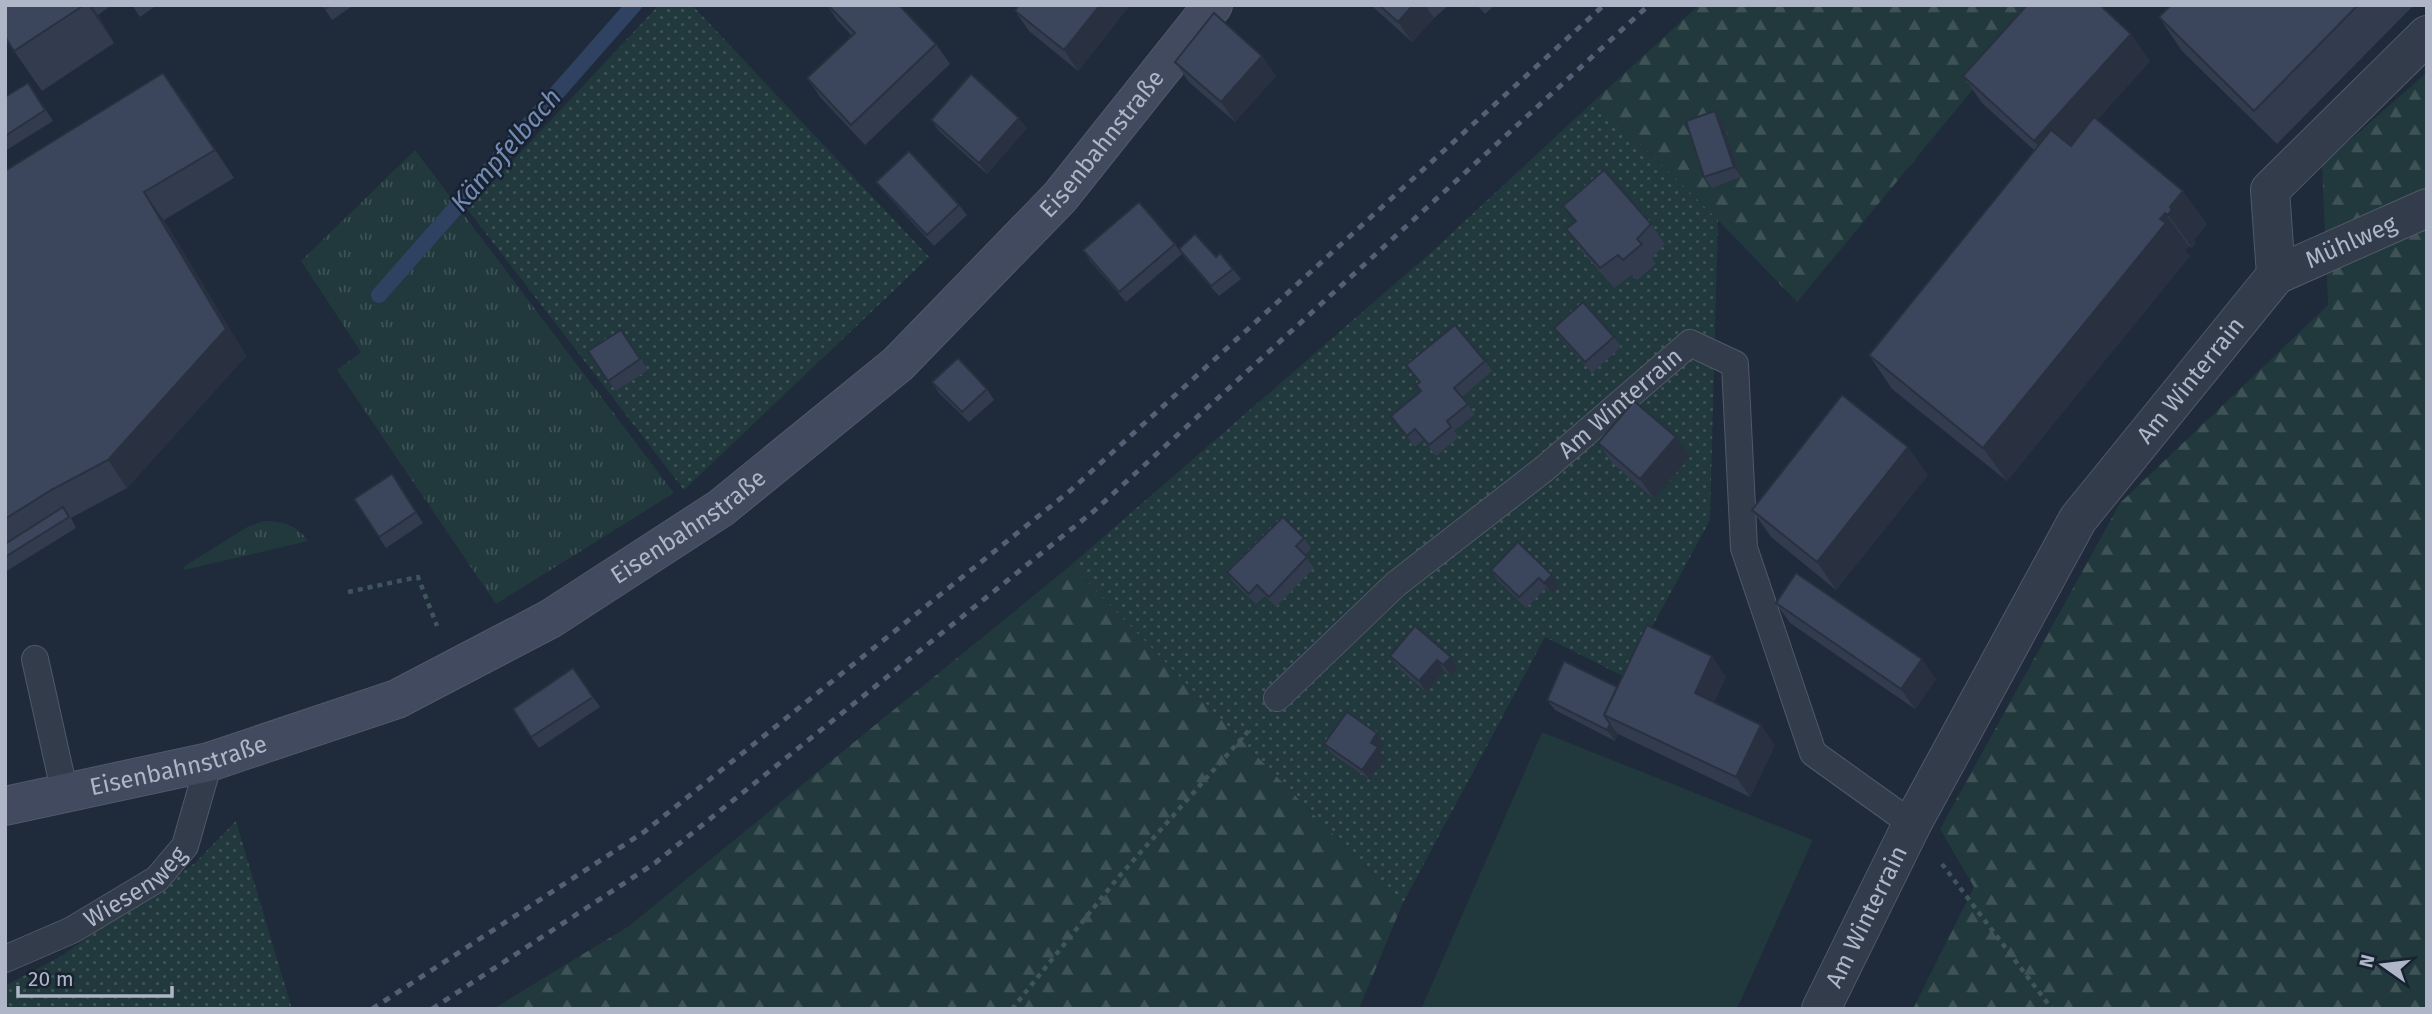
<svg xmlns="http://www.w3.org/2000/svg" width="2432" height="1014" font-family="'Fira Sans',sans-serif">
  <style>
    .grass { fill: url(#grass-tufts) }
    .forest { fill: url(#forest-firs) }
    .park { fill: url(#park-dots) }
    .pitch { fill: #21383c }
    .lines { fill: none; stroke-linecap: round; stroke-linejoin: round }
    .stream { stroke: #2f4262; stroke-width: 16 }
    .service-casing { stroke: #515969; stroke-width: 28 }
    .minor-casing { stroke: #515969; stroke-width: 40 }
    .secondary-casing { stroke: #515969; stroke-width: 40 }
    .path { stroke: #3f555a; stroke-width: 4.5; stroke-dasharray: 5 5; stroke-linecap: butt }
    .service { stroke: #333c4b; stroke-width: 26 }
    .minor { stroke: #333c4b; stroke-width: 38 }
    .secondary { stroke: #414a5f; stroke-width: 38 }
    .rail { stroke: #546073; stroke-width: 5; stroke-dasharray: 7 7; stroke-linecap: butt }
    .wall { fill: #333c4f }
    .shaded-wall { fill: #293140 }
    .building { fill: #3b465c; stroke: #293140; stroke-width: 2 }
    .labels { text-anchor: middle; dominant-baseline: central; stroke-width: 5; stroke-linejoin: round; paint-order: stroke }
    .street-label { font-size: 24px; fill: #aeb6c8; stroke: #182130 }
    .water-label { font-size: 26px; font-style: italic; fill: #738bb3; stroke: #182130 }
  </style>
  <defs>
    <pattern id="grass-tufts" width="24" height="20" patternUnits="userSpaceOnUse" patternTransform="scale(1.75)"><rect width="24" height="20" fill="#21383c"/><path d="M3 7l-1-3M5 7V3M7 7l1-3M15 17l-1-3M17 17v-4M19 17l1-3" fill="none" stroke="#3f5357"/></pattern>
    <pattern id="forest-firs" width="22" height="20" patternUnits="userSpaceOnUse" patternTransform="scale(1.75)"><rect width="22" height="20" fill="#21383c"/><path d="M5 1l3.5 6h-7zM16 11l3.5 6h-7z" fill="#3f5357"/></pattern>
    <pattern id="park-dots" width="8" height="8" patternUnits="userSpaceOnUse" patternTransform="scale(1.75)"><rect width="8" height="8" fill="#21383c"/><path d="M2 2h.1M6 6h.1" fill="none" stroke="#3f5357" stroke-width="1.8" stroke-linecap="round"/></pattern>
  </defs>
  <rect width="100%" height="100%" fill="#1f2a3b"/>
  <g class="grass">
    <polygon points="415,150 674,493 496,604 337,370 361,352 301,261"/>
    <path d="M264,521C283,521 297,525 308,541L184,570L183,567L249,526Z"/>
  </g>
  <g class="forest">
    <polygon points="1699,5 2043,5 1797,302 1718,220 1595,100"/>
    <polygon points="2427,72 2427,1009 1913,1009 1974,887 1940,829 2120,503 2328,305 2322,165"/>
    <polygon points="1071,565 1402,905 1359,1009 493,1009 629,926"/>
  </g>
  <g class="park">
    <polygon points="659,5 692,5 929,257 684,490 467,209"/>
    <polygon points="1595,100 1718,220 1710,520 1625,677 1545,637 1402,905 1071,565 1436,248"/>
    <polygon points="236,821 292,1009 5,1009 5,986 61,956 195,863"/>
  </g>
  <polygon class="pitch" points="1542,732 1813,840 1737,1009 1421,1009"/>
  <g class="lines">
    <polyline class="stream" points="379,295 634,5"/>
    <g class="service-casing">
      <g id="service">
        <polyline points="35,659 65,794"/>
        <path id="s1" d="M1277,698L1396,584L1544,469L1690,343L1735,364L1744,548L1813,753L1912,824"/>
        <path id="s2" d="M5,959L72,930L157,879L185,846L209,762"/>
      </g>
    </g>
    <g class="minor-casing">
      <g id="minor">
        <path id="s3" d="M2276,275L2427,208"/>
        <path id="s4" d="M1821,1009L1912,824L2078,519L2276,275L2270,190L2427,35"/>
      </g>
    </g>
    <g class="secondary-casing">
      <g id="secondary">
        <path id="s5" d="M5,806L209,762L397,699L550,619L721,508L898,364L1060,197L1213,5"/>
      </g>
    </g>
    <g class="path">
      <polyline points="348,592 418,577 437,626"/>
      <polyline points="1942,864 2052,1009"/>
      <polyline points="1012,1009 1116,880 1251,728"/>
    </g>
    <use href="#service" class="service"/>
    <use href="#minor" class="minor"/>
    <use href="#secondary" class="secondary"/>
    <g class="rail">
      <polyline points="372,1009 644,832 1071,490 1604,5"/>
      <polyline points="432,1009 655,863 1094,511 1649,5"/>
    </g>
  </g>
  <g class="wall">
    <polygon points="5,5 112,5 98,15 114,43 42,91 14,51"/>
    <polygon points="132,5 157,5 140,17"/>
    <polygon points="322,5 354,5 332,20"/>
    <polygon points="827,5 899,5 936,44 950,64 865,145 821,98 807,78 852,36 837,20"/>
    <polygon points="1019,5 1130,5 1078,71 1029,31 1015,11"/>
    <polygon points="1371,5 1449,5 1434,18 1412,42"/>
    <polygon points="1477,5 1495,5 1485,14"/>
    <polygon points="2171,5 2414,5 2277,144 2182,51 2159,17"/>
    <polygon points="1262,56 1276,76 1235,122 1189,82 1175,62"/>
    <polygon points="2150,61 2097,120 2207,224 2194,240 2196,243 2192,248 2189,246 2185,250 2190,256 2007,481 1892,389 1869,355 2035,151 1982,103 1963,76"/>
    <polygon points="35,93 53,121 5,151 5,97"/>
    <polygon points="183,100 234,178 164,220 246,356 127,488 71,518 76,528 5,572 5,171"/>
    <polygon points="1715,111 1723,122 1741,177 1712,188 1704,177"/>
    <polygon points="931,120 1027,128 987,174 938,130"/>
    <polygon points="876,182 959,205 967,215 934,246 884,192"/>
    <polygon points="1563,206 1651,224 1665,244 1652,258 1656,264 1637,280 1632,275 1614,288 1580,249 1566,229 1575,222"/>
    <polygon points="1175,244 1182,254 1126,302 1090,261 1083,250"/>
    <polygon points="1179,249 1216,257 1233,269 1241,279 1219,296 1186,259"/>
    <polygon points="1554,328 1614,337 1621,347 1592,373 1561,338"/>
    <polygon points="621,330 648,370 616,391 588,351"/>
    <polygon points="1485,361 1492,371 1462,397 1475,414 1454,431 1459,437 1436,456 1423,440 1415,447 1391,416 1420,392 1416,385 1419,382 1406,365"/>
    <polygon points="932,382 987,389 994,400 969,422 939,393"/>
    <polygon points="1598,443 1690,457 1654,499 1612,463"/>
    <polygon points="392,474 423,523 386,548 354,499"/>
    <polygon points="1928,475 1836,590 1771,537 1752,510"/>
    <polygon points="1304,538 1311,548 1305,555 1314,568 1276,607 1265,596 1256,604 1234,583 1227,572"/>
    <polygon points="1518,542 1559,586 1552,594 1546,588 1526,608 1498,581 1491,570"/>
    <polygon points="1776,603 1936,679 1915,709 1790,623"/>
    <polygon points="1390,656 1451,657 1458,667 1451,676 1444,670 1426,692 1397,667"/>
    <polygon points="573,668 600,707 539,748 531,737"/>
    <polygon points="1726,677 1714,702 1775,745 1750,797 1618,734 1615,741 1555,710 1547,700 1617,687"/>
    <polygon points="1324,744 1384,744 1380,751 1385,758 1370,780 1332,754"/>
  </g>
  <g class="shaded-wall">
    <polygon points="88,5 91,5 98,15 114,43"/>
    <polygon points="1100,5 1130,5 1078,71 1064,50"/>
    <polygon points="1413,5 1425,5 1434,18 1412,42 1398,22"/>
    <polygon points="2131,34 2150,61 2054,168 2034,141"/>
    <polygon points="1262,56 1276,76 1235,122 1221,102"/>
    <polygon points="163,73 183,100 234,178 215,150"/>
    <polygon points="1715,111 1723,122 1741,177 1734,167"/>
    <polygon points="1019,118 1027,128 987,174 979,163"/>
    <polygon points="2183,191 2207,224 2194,240 2196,243 2192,248 2168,215 2170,207"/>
    <polygon points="144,192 164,220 246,356 127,488 108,460"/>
    <polygon points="2165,213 2189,246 2185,250 2190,256 2007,481 1983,448"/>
    <polygon points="1676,437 1690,457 1654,499 1640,479"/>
    <polygon points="1908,447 1928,475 1836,590 1817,562"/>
    <polygon points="1552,575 1559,586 1552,594 1544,583"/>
    <polygon points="1712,656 1726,677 1709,713 1695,693"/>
    <polygon points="1451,657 1458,667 1451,676 1443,665"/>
    <polygon points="1922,659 1936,679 1915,709 1901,689"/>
    <polygon points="1437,660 1444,670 1426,692 1419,681"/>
    <polygon points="1610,724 1618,734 1615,741 1607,730"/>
    <polygon points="1761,725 1775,745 1750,797 1736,777"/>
    <polygon points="1377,733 1384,744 1380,751 1385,758 1370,780 1362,770 1371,743"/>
  </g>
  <g class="building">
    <polygon points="5,5 84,5 14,51 5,37"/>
    <polygon points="322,5 331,5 325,9"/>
    <polygon points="828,5 899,5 936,44 851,125 807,78 855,33"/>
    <polygon points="1019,5 1100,5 1064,50 1015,11"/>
    <polygon points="1379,5 1413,5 1398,22"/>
    <polygon points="2027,5 2100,5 2131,34 2034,141 1963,76"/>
    <polygon points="2171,5 2358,5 2254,111 2159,17"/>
    <polygon points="1214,13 1262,56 1221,102 1175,62"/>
    <polygon points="163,73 215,150 144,192 226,329 108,460 51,490 5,519 5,171"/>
    <polygon points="971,74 1019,118 979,163 931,120"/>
    <polygon points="28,83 45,110 5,136 5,97"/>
    <polygon points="1715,111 1734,167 1704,177 1686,121"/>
    <polygon points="2094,117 2183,191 2170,207 2172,209 2168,215 2165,213 2160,219 2166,223 1983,448 1869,355 2051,130 2071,146"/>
    <polygon points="909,151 959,205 927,235 876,182"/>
    <polygon points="1604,170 1651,224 1637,239 1642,244 1623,260 1618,255 1600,268 1566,229 1576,221 1563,206"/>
    <polygon points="1139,202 1175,244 1119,292 1083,250"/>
    <polygon points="1195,234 1216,257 1220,253 1233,269 1211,286 1179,249"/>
    <polygon points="1583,302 1614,337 1585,362 1554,328"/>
    <polygon points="1455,325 1485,361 1454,388 1468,404 1447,421 1451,427 1429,445 1415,429 1407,436 1391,416 1421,391 1416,385 1420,382 1406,365"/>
    <polygon points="621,330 640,359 608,381 588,351"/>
    <polygon points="958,358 987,389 962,412 932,382"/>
    <polygon points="1842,395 1908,447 1817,562 1752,510"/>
    <polygon points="1634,401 1676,437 1640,479 1598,443"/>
    <polygon points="392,474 416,512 379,537 354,499"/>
    <polygon points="63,507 69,517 5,557 5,544"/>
    <polygon points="1283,517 1304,538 1296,546 1307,557 1269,597 1257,585 1249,594 1227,572"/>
    <polygon points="1518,542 1552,575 1544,583 1539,578 1519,597 1491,570"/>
    <polygon points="1796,573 1922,659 1901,689 1776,603"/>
    <polygon points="1647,625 1712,656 1695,693 1761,725 1736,777 1604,715"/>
    <polygon points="1415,626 1451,657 1443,665 1437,660 1419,681 1390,656"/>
    <polygon points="1564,661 1617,687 1604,715 1610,724 1607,730 1547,700"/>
    <polygon points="573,668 593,697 531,737 513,709"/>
    <polygon points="1347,712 1377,733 1371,743 1378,747 1362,770 1324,744"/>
  </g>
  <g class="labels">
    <g class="street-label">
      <text stroke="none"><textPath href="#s5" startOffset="1312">Eisenbahnstraße</textPath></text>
      <text stroke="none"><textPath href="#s3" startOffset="82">Mühlweg</textPath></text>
      <text stroke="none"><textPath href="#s4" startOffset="732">Am Winterrain</textPath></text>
      <text stroke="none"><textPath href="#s1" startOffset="453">Am Winterrain</textPath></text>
      <text stroke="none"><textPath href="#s5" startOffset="746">Eisenbahnstraße</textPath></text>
      <text stroke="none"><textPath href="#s5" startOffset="178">Eisenbahnstraße</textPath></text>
      <text stroke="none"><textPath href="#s2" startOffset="150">Wiesenweg</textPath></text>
      <text stroke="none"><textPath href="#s4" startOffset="103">Am Winterrain</textPath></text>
    </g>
    <g class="water-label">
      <text transform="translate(506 150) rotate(-49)">Kämpfelbach</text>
    </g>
  </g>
  <rect width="2432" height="1014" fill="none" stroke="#aeb6c8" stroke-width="14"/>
  <g transform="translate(2383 965) rotate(284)" stroke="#182130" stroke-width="5" paint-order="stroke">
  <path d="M0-5L12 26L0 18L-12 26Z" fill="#aeb6c8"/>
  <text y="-10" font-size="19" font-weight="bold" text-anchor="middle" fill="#aeb6c8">N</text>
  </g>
  <path d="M18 986v10h154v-10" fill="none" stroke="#aeb6c8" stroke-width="3.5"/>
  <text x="28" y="986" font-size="21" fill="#aeb6c8" stroke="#182130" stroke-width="5" paint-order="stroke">20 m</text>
</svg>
